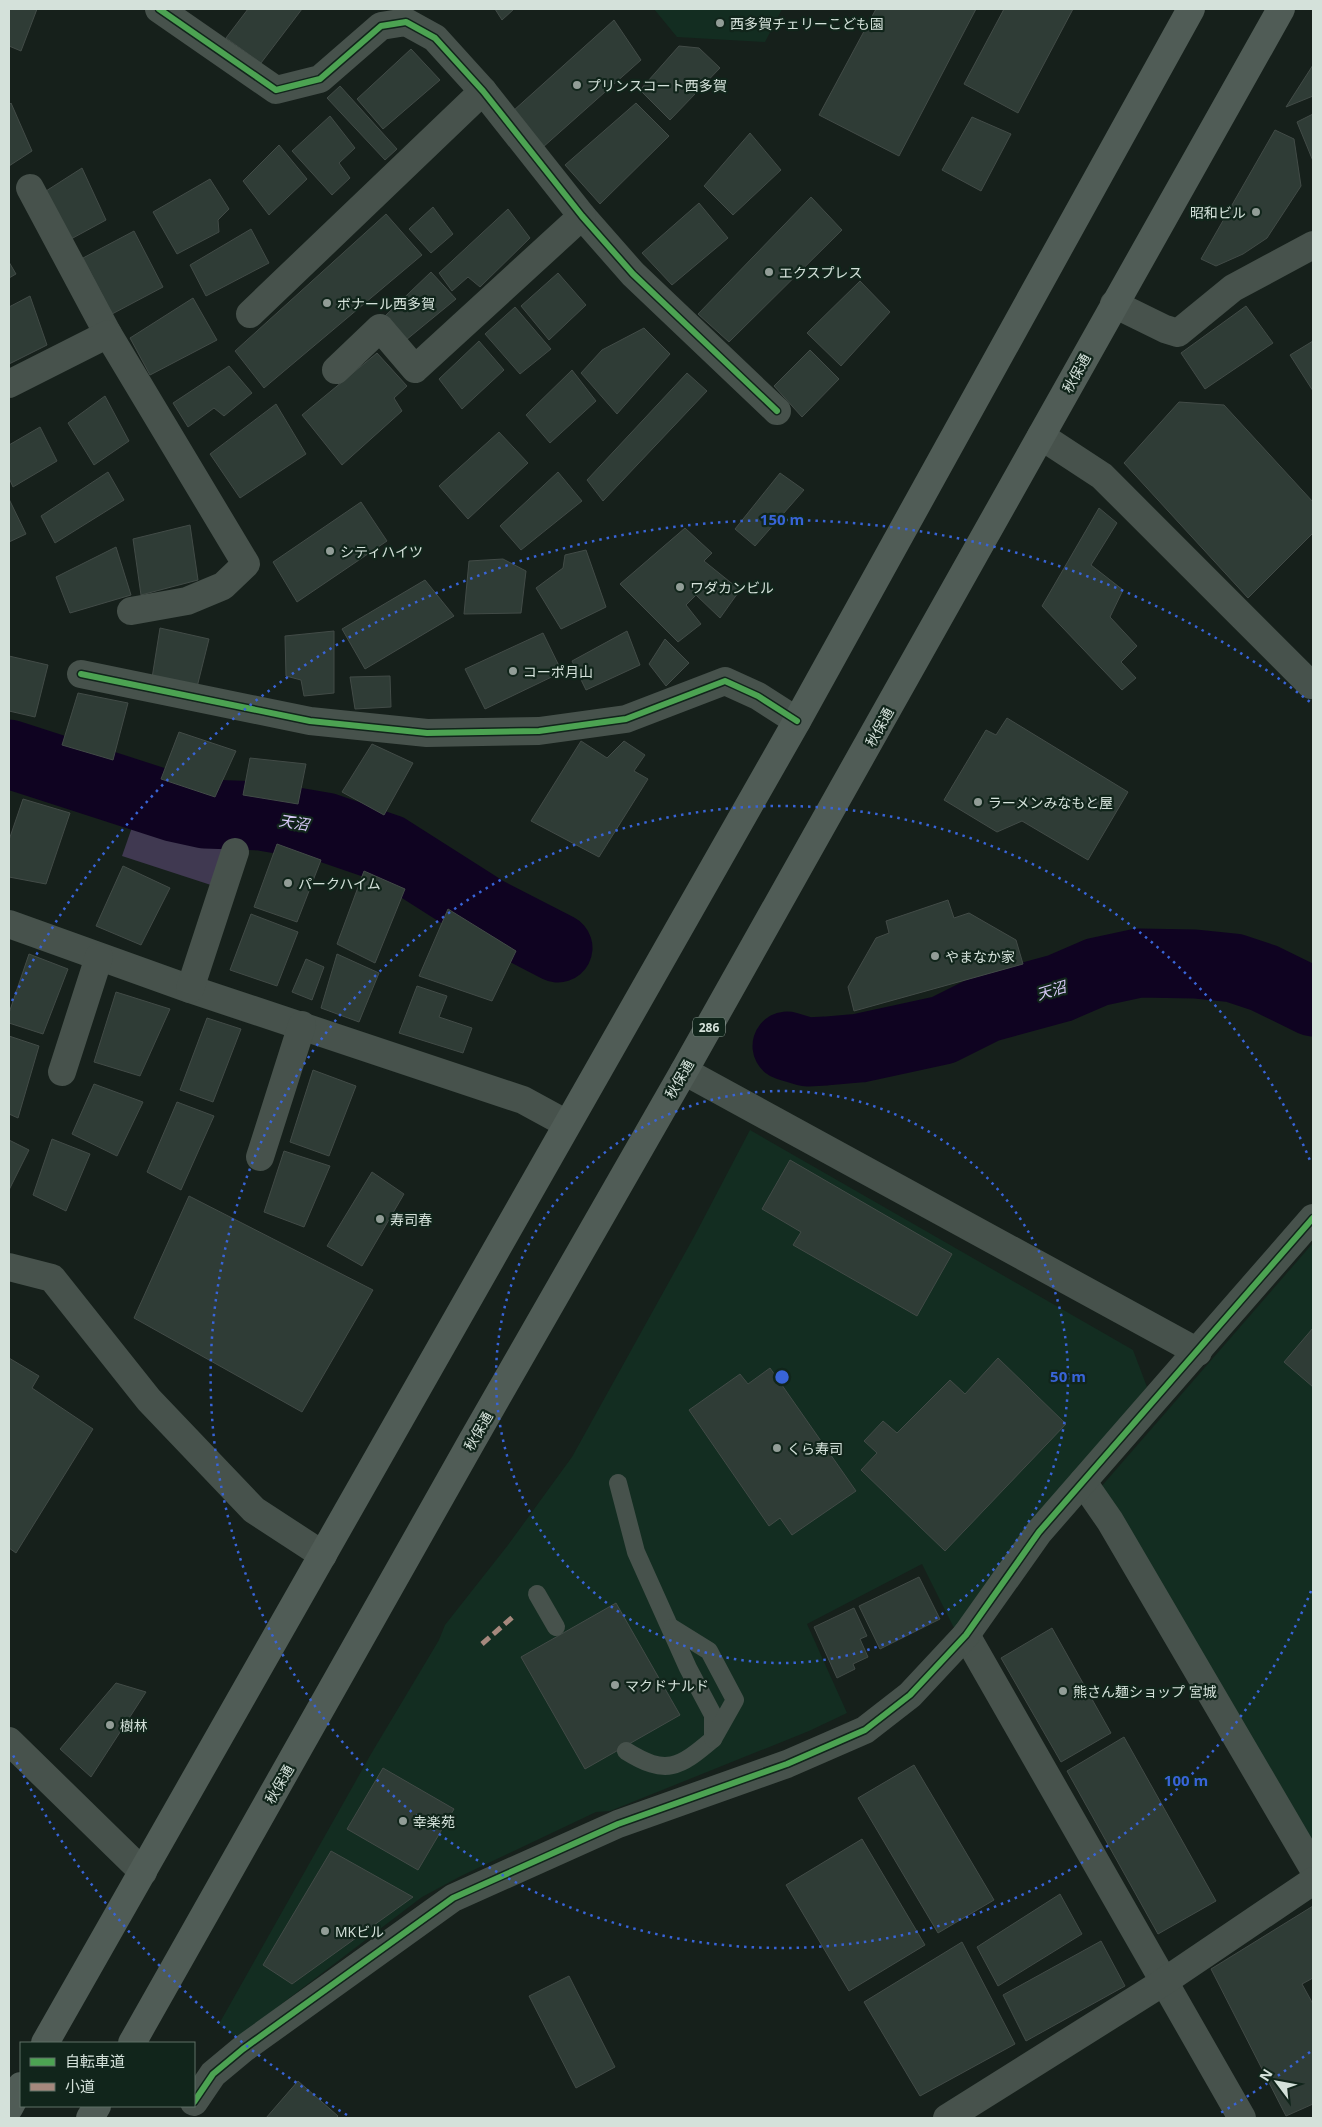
<svg xmlns="http://www.w3.org/2000/svg" width="1322" height="2127" font-family="'Open Sans','Noto Sans JP',sans-serif">
  <style>
    .built { fill: #132d21 }
    .green { fill: #403951 }
    .lines { fill: none; stroke-linecap: round; stroke-linejoin: round }
    .river { stroke: #0f0321; stroke-width: 69 }
    .building { fill: #2f3c36; stroke: #424b47 }
    .service { stroke: #47524c; stroke-width: 18 }
    .minor { stroke: #47524c; stroke-width: 28 }
    .tertiary { stroke: #47524c; stroke-width: 28 }
    .trunk { stroke: #505c56; stroke-width: 28 }
    .quiet { stroke: #a5887d; stroke-width: 5; stroke-dasharray: 10 5; stroke-linecap: butt }
    .cycleway-casing { stroke: #11251b; stroke-width: 9 }
    .cycleway { stroke: #4ca352; stroke-width: 6 }
    .ring { fill: none; stroke: #3864d8; stroke-width: 2.5; stroke-dasharray: 2.5 5 }
    .poi-dot { fill: #929d97; stroke: #11251b; stroke-width: 2 }
    .labels { text-anchor: middle; dominant-baseline: central; stroke-width: 4.5; stroke-linejoin: round; paint-order: stroke }
    .shield { fill: #11251b; stroke: #9aa9a1; stroke-width: 1 }
    .shield-label { font-size: 12px; font-weight: bold; fill: #d4e1da }
    .poi-label { font-size: 14px; fill: #d4e1da; stroke: #11251b; text-anchor: start }
    .street-label { font-size: 14px; fill: #d4e1da; stroke: #11251b }
    .water-label { font-size: 15px; font-style: italic; fill: #d6c8f6; stroke: #11251b }
    .centre { fill: #3864d8; stroke: #11251b; stroke-width: 2.5 }
    .ring-label { font-size: 15px; text-anchor: middle; font-weight: bold; fill: #3864d8; stroke: #11251b; stroke-width: 4.5; stroke-linejoin: round; paint-order: stroke }
  </style>
  <rect width="100%" height="100%" fill="#16201b"/>
  <g class="built">
    <polygon points="654,9 782,9 765,42 677,37"/>
    <polygon points="750,1130 1133,1350 1147,1387 954,1628 922,1564 807,1624 847,1713 809,1731 610,1811 596,1812 461,1876 422,1897 237,2038 219,2024 371,1754 439,1640 445,1625 508,1545 572,1457 695,1235"/>
    <polygon points="1313,1243 1313,1846 1100,1488"/>
  </g>
  <polygon class="green" points="137,813 227,839 214,886 122,856"/>
  <g class="lines">
    <g class="river">
      <polyline points="9,754 173,807 205,814 261,816 325,827 389,849 488,912 558,948"/>
      <polyline points="787,1046 807,1052 826,1051 860,1048 920,1035 943,1030 987,1008 1060,988 1097,972 1139,963 1195,964 1234,968 1264,978 1313,1002"/>
    </g>
  </g>
  <g class="building">
    <polygon points="9,9 37,9 21,51 9,46"/>
    <polygon points="248,9 302,9 261,63 226,38"/>
    <polygon points="495,9 514,9 502,20"/>
    <polygon points="876,9 976,9 899,156 819,115"/>
    <polygon points="1004,9 1073,9 1018,113 964,84"/>
    <polygon points="614,20 641,60 542,148 513,111"/>
    <polygon points="679,46 699,48 720,68 670,120 640,90"/>
    <polygon points="411,49 440,80 383,129 357,99"/>
    <polygon points="1313,65 1313,96 1286,107"/>
    <polygon points="340,86 397,149 385,160 327,98"/>
    <polygon points="11,103 32,151 9,166 9,105"/>
    <polygon points="636,103 669,136 600,204 565,165"/>
    <polygon points="1313,114 1313,161 1297,122"/>
    <polygon points="330,116 355,148 339,163 350,178 332,195 292,151"/>
    <polygon points="972,117 1011,134 981,191 942,170"/>
    <polygon points="1275,130 1294,139 1301,186 1267,238 1243,254 1216,266 1201,259"/>
    <polygon points="750,133 781,170 733,215 704,186"/>
    <polygon points="279,145 307,179 269,215 243,181"/>
    <polygon points="82,168 106,220 71,239 46,191"/>
    <polygon points="210,179 229,209 218,220 219,232 177,254 153,212"/>
    <polygon points="811,197 842,230 729,342 698,314"/>
    <polygon points="699,203 728,238 672,285 642,253"/>
    <polygon points="433,207 453,234 431,253 409,229"/>
    <polygon points="508,209 530,238 480,287 468,277 452,291 439,273"/>
    <polygon points="386,214 422,255 264,388 235,351"/>
    <polygon points="251,229 269,263 206,296 190,265"/>
    <polygon points="134,231 163,287 112,314 83,258"/>
    <polygon points="9,262 16,274 9,278"/>
    <polygon points="431,272 456,299 406,340 385,316"/>
    <polygon points="558,273 586,305 549,340 521,306"/>
    <polygon points="860,281 890,312 841,366 807,333"/>
    <polygon points="30,296 47,345 9,364 9,307"/>
    <polygon points="193,298 217,340 150,375 130,338"/>
    <polygon points="1246,306 1273,343 1205,389 1181,353"/>
    <polygon points="515,307 551,349 520,374 485,334"/>
    <polygon points="644,328 670,354 617,414 581,373 602,350"/>
    <polygon points="479,341 504,370 462,409 439,379"/>
    <polygon points="1313,341 1313,391 1290,355"/>
    <polygon points="810,350 839,379 802,417 774,386"/>
    <polygon points="377,353 407,386 394,398 402,411 342,465 302,415"/>
    <polygon points="229,366 252,393 224,416 214,408 188,427 173,403"/>
    <polygon points="572,370 596,401 550,443 526,415"/>
    <polygon points="687,373 707,391 603,501 587,480"/>
    <polygon points="105,396 129,441 94,465 68,423"/>
    <polygon points="1179,402 1224,405 1313,502 1313,533 1248,598 1124,463"/>
    <polygon points="276,404 306,454 240,498 210,454"/>
    <polygon points="40,427 57,461 13,487 9,478 9,445"/>
    <polygon points="499,432 528,463 468,519 439,486"/>
    <polygon points="108,472 124,500 55,543 41,516"/>
    <polygon points="558,472 582,501 521,550 500,526"/>
    <polygon points="780,473 804,490 755,546 735,529"/>
    <polygon points="9,499 26,534 9,542"/>
    <polygon points="361,502 387,541 297,602 273,562"/>
    <polygon points="1099,508 1117,523 1091,565 1123,590 1110,617 1137,646 1121,662 1136,678 1122,690 1042,606"/>
    <polygon points="190,525 198,580 141,595 133,539"/>
    <polygon points="685,528 712,553 704,561 740,590 720,618 696,595 686,605 701,624 678,642 620,584"/>
    <polygon points="116,547 131,595 70,613 56,577"/>
    <polygon points="586,550 606,607 561,629 536,588 563,568 565,555"/>
    <polygon points="503,559 526,571 521,613 464,614 469,561"/>
    <polygon points="425,580 454,616 365,669 342,629"/>
    <polygon points="160,628 209,639 197,687 152,678"/>
    <polygon points="334,631 334,693 304,696 301,680 286,676 285,636"/>
    <polygon points="627,631 640,665 586,690 572,661"/>
    <polygon points="543,633 562,672 485,709 465,669"/>
    <polygon points="665,639 689,663 666,686 649,664"/>
    <polygon points="9,656 48,665 35,717 9,711"/>
    <polygon points="390,676 391,707 355,709 350,677"/>
    <polygon points="78,693 128,703 113,760 62,745"/>
    <polygon points="1007,718 1128,792 1088,860 1022,821 997,832 944,800 986,730 996,735"/>
    <polygon points="179,732 236,751 215,797 161,779"/>
    <polygon points="581,741 607,758 624,741 645,755 634,771 648,779 599,857 531,821"/>
    <polygon points="372,744 413,763 384,815 342,792"/>
    <polygon points="250,758 306,764 298,804 243,795"/>
    <polygon points="23,799 70,813 46,884 9,877 9,840"/>
    <polygon points="277,844 321,860 297,922 254,907"/>
    <polygon points="123,866 170,888 141,945 96,926"/>
    <polygon points="364,871 405,889 375,963 337,944"/>
    <polygon points="948,900 954,918 969,913 1016,940 1023,964 854,1011 848,987 876,938 889,933 886,921"/>
    <polygon points="448,909 516,951 492,1001 419,976"/>
    <polygon points="251,914 298,932 277,986 230,970"/>
    <polygon points="29,954 68,969 43,1034 9,1023 9,1013"/>
    <polygon points="337,954 379,973 359,1022 321,1008"/>
    <polygon points="306,959 324,967 312,1000 292,992"/>
    <polygon points="417,986 447,996 439,1017 472,1028 463,1053 399,1033"/>
    <polygon points="116,992 170,1009 140,1076 94,1062"/>
    <polygon points="207,1018 241,1029 213,1102 180,1090"/>
    <polygon points="9,1036 39,1046 18,1118 9,1114"/>
    <polygon points="313,1070 356,1086 329,1156 290,1142"/>
    <polygon points="94,1084 143,1102 117,1156 72,1134"/>
    <polygon points="177,1102 214,1116 181,1190 147,1172"/>
    <polygon points="52,1139 90,1154 66,1211 33,1195"/>
    <polygon points="9,1140 29,1150 9,1190"/>
    <polygon points="284,1151 330,1166 304,1227 264,1212"/>
    <polygon points="790,1160 952,1254 917,1316 793,1245 801,1232 762,1209"/>
    <polygon points="372,1172 404,1194 362,1266 327,1246"/>
    <polygon points="189,1196 373,1290 302,1412 134,1318"/>
    <polygon points="1313,1328 1313,1387 1284,1362"/>
    <polygon points="9,1358 39,1376 32,1388 93,1429 16,1553 9,1548"/>
    <polygon points="998,1358 1066,1424 945,1551 861,1470 877,1453 864,1441 883,1421 897,1433 950,1380 965,1394"/>
    <polygon points="770,1368 856,1491 792,1535 780,1518 769,1526 689,1410 740,1374 748,1384"/>
    <polygon points="919,1577 940,1619 880,1649 859,1606"/>
    <polygon points="616,1603 680,1715 585,1769 521,1657"/>
    <polygon points="854,1608 867,1636 860,1639 868,1657 853,1664 855,1669 837,1678 814,1627"/>
    <polygon points="1052,1628 1111,1733 1061,1762 1001,1658"/>
    <polygon points="116,1683 146,1692 91,1777 60,1749"/>
    <polygon points="1124,1737 1216,1901 1158,1934 1067,1771"/>
    <polygon points="914,1765 994,1900 938,1933 858,1798"/>
    <polygon points="383,1768 454,1809 418,1870 347,1829"/>
    <polygon points="862,1839 925,1945 849,1991 786,1885"/>
    <polygon points="331,1851 413,1897 292,1984 263,1965"/>
    <polygon points="1060,1894 1082,1934 998,1986 977,1947"/>
    <polygon points="1313,1906 1313,1978 1302,1984 1313,2004 1313,2104 1286,2116 1211,1969"/>
    <polygon points="1101,1941 1125,1986 1026,2041 1003,1995"/>
    <polygon points="962,1942 1015,2044 920,2096 864,2002"/>
    <polygon points="569,1976 615,2067 576,2088 529,1996"/>
    <polygon points="298,2081 338,2116 336,2118 266,2118"/>
  </g>
  <g class="lines">
    <g class="service">
      <path d="M618,1483L636,1552L688,1668L713,1715V1739C679,1768 666,1776 626,1751"/>
      <polyline points="537,1594 556,1627"/>
      <polyline points="672,1628 709,1651 735,1700 713,1739"/>
    </g>
    <g class="minor">
      <polyline points="159,9 276,90 320,79 381,26 406,22 435,38 483,91 582,216 633,274 777,411"/>
      <polyline points="30,188 108,334"/>
      <polyline points="1114,304 1165,329 1178,333 1233,288 1313,245"/>
      <polyline points="250,314 483,91"/>
      <polyline points="336,370 380,328 415,369 582,216"/>
      <polyline points="9,384 108,334 246,564 223,586 187,601 131,611"/>
      <polyline points="1041,436 1102,476 1311,685"/>
      <polyline points="81,674 310,721 427,733 539,731 626,719 725,681 758,696 797,721"/>
      <polyline points="9,924 190,989 523,1100 567,1124"/>
      <polyline points="190,989 235,852"/>
      <polyline points="62,1072 99,957"/>
      <polyline points="260,1157 302,1025"/>
      <polyline points="9,1267 52,1278 149,1400 254,1510 323,1555"/>
      <polyline points="1083,1482 1110,1521 1313,1868"/>
      <polyline points="966,1635 1242,2118"/>
      <polyline points="9,1741 143,1872"/>
      <polyline points="194,2102 213,2074 243,2049 453,1898 618,1824 787,1764 865,1730 910,1695 966,1635 1039,1532 1313,1218"/>
      <polyline points="947,2118 1162,1983 1313,1881"/>
    </g>
    <polyline class="tertiary" points="684,1071 1198,1352"/>
    <g class="trunk">
      <polyline points="45,2043 797,721 1191,9"/>
      <polyline points="132,2043 472,1441 684,1071 1281,9"/>
      <polyline points="9,2108 21,2086"/>
      <polyline points="90,2118 97,2106"/>
    </g>
    <polyline class="quiet" points="482,1644 515,1615"/>
    <g class="cycleway-casing">
      <g id="cycleway">
        <polyline points="159,9 276,90 320,79 381,26 406,22 435,38 483,91 582,216 633,274 777,411"/>
        <polyline points="81,674 310,721 427,733 539,731 626,719 725,681 758,696 797,721"/>
        <polyline points="194,2102 213,2074 243,2049 453,1898 618,1824 787,1764 865,1730 910,1695 966,1635 1039,1532 1313,1218"/>
      </g>
    </g>
    <use href="#cycleway" class="cycleway"/>
  </g>
  <g class="ring">
    <circle cx="782" cy="1377" r="286"/>
    <path d="M1311 1591A571 571 0 1 1 1311 1163"/>
    <path d="M1310 2052A857 857 0 0 1 1217 2115M347 2115A857 857 0 0 1 12 1753M12 1001A857 857 0 0 1 1310 702"/>
  </g>
  <g class="poi-dot">
    <circle cx="720" cy="23" r="5"/>
    <circle cx="577" cy="85" r="5"/>
    <circle cx="1256" cy="212" r="5"/>
    <circle cx="769" cy="272" r="5"/>
    <circle cx="327" cy="303" r="5"/>
    <circle cx="330" cy="551" r="5"/>
    <circle cx="680" cy="587" r="5"/>
    <circle cx="513" cy="671" r="5"/>
    <circle cx="978" cy="802" r="5"/>
    <circle cx="288" cy="883" r="5"/>
    <circle cx="935" cy="956" r="5"/>
    <circle cx="380" cy="1219" r="5"/>
    <circle cx="777" cy="1448" r="5"/>
    <circle cx="615" cy="1685" r="5"/>
    <circle cx="1063" cy="1691" r="5"/>
    <circle cx="110" cy="1725" r="5"/>
    <circle cx="403" cy="1821" r="5"/>
    <circle cx="325" cy="1931" r="5"/>
  </g>
  <g class="labels">
    <rect class="shield" x="693" y="1017.5" width="32" height="19" rx="4"/>
    <g class="shield-label">
      <text x="709" y="1027">286</text>
    </g>
    <g class="poi-label">
      <text x="730" y="23">西多賀チェリーこども園</text>
      <text x="587" y="85">プリンスコート西多賀</text>
      <text x="1246" y="212" text-anchor="end">昭和ビル</text>
      <text x="779" y="272">エクスプレス</text>
      <text x="337" y="303">ボナール西多賀</text>
      <text x="340" y="551">シティハイツ</text>
      <text x="690" y="587">ワダカンビル</text>
      <text x="523" y="671">コーポ月山</text>
      <text x="988" y="802">ラーメンみなもと屋</text>
      <text x="298" y="883">パークハイム</text>
      <text x="945" y="956">やまなか家</text>
      <text x="390" y="1219">寿司春</text>
      <text x="787" y="1448">くら寿司</text>
      <text x="625" y="1685">マクドナルド</text>
      <text x="1073" y="1691">熊さん麺ショップ 宮城</text>
      <text x="120" y="1725">樹林</text>
      <text x="413" y="1821">幸楽苑</text>
      <text x="335" y="1931">MKビル</text>
    </g>
    <g class="street-label">
      <text transform="translate(1076 373) rotate(-61)">秋保通</text>
      <text transform="translate(879 727) rotate(-61)">秋保通</text>
      <text transform="translate(679 1079) rotate(-60)">秋保通</text>
      <text transform="translate(478 1431) rotate(-60)">秋保通</text>
      <text transform="translate(279 1784) rotate(-60)">秋保通</text>
    </g>
    <g class="water-label">
      <text transform="translate(294 822) rotate(9)">天沼</text>
      <text transform="translate(1051 990) rotate(-17)">天沼</text>
    </g>
  </g>
  <circle cx="782" cy="1377" r="8" class="centre"/>
  <g class="ring-label">
    <text x="782" y="525">150 m</text>
    <text x="1068" y="1382">50 m</text>
    <text x="1186" y="1786">100 m</text>
  </g>
  <rect width="1322" height="2127" fill="none" stroke="#d4e1da" stroke-width="20"/>
  <rect x="20" y="2042" width="175" height="65" fill="#11251b" stroke="#5f7067"/>
  <rect x="30" y="2058" width="25" height="8" fill="#4ca352" stroke="#5f7067"/>
  <text x="65" y="2067" font-size="15" fill="#d4e1da">自転車道</text>
  <rect x="30" y="2083" width="25" height="8" fill="#a5887d" stroke="#5f7067"/>
  <text x="65" y="2092" font-size="15" fill="#d4e1da">小道</text>
  <g transform="translate(1277 2082) rotate(302)" stroke="#11251b" stroke-width="4" paint-order="stroke">
  <path d="M0-4L9 19L0 12L-9 19Z" fill="#d4e1da"/>
  <text y="-8" font-size="14" font-weight="bold" text-anchor="middle" fill="#d4e1da">N</text>
  </g>
</svg>
